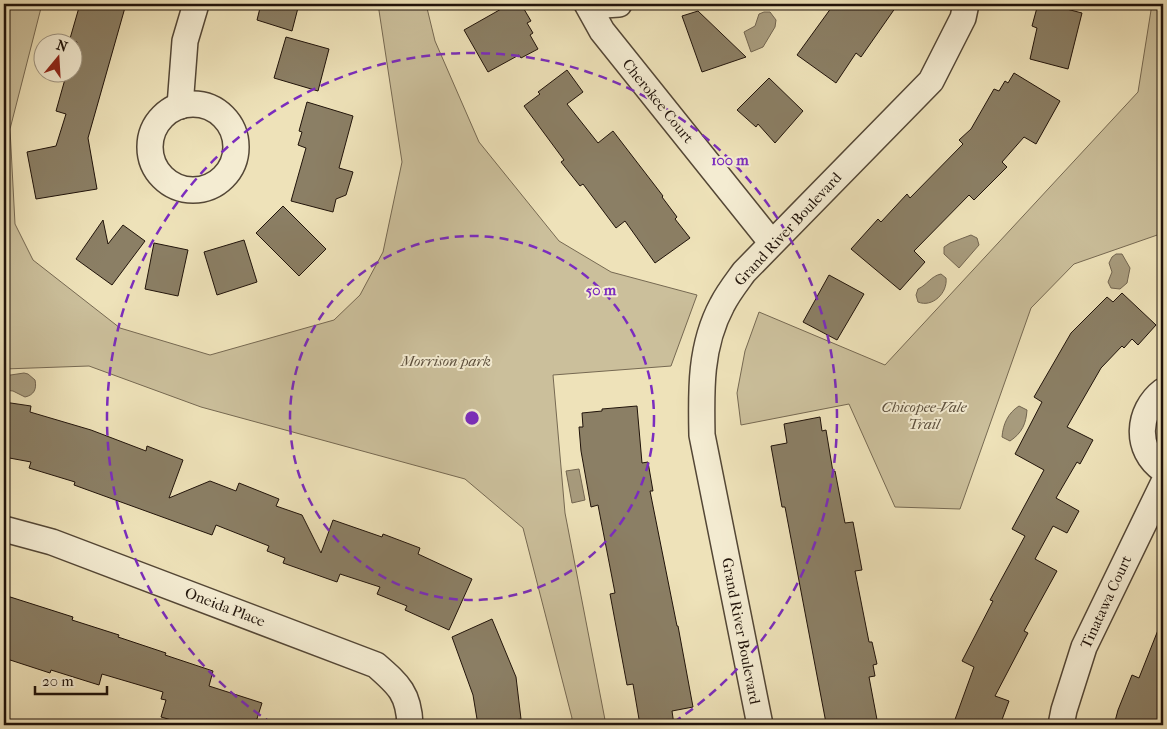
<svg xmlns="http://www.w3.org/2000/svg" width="1167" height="729" font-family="'IM FELL French Canon',serif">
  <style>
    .green { fill: #cbbf9b; stroke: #766952 }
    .water { fill: #a89c7e; stroke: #726550 }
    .building { fill: #8b7f65; stroke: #20130a }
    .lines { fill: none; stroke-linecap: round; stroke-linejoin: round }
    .minor-casing { stroke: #544736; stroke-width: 28 }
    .minor { stroke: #f4ecd2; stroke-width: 25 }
    .ring { fill: none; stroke: #7b2cbf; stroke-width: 2.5; stroke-dasharray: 9 6 }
    .labels { text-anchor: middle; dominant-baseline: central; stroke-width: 4; stroke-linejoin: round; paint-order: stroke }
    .street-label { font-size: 15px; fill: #20130a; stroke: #f4ecd2 }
    .park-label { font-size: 15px; font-style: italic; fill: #5c4f3d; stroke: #f4ecd2 }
    .centre { fill: #7b2cbf; stroke: #f4ecd2; stroke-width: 2.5 }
    .ring-label { font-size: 15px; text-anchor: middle; font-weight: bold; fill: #7b2cbf; stroke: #f4ecd2; stroke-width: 4; stroke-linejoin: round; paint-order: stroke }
  </style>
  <rect width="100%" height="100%" fill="#eee2b9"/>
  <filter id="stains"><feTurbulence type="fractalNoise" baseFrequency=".004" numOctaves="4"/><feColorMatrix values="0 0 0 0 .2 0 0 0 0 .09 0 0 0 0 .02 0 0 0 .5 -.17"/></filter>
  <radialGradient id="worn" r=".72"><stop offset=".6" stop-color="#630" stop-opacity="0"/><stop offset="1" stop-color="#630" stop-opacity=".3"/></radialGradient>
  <g class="green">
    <polygon points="4,4 42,4 10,129 15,224 33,260 120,328 210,355 334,320 360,295 383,252 402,162 378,4 426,4 435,41 479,142 559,241 611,272 697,295 671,366 553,375 565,513 606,725 570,725 572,718 523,528 465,479 201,407 89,366 4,369"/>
    <polygon points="1152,4 1163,4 1163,233 1074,264 1031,308 960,509 895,507 849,404 741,425 737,393 745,351 759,312 885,365 1138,92"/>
  </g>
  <g class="water">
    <polygon points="764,12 770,12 776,20 775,27 763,47 751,52 744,32 755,26 759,14"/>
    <polygon points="971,235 977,238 979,245 959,268 944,254 944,247 950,243"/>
    <polygon points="1116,254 1122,254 1130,268 1127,283 1120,289 1111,288 1108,282 1112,272 1109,263 1112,257"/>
    <path d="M941,274L946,278C948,293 932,308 918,302L916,295L918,289C927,285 931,276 941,274Z"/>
    <path d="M24,373L28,374L35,380C37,389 34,395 25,397L13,391L4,390V376Z"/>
    <path d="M1019,406L1027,410C1026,424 1022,433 1010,441L1002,437C1003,424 1008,413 1019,406Z"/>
    <polygon points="579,469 585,500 572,503 566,471"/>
  </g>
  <g class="building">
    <polygon points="80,4 126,4 88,138 97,189 36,199 27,152 56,146 66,114 56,111 67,72 72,72 72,56 77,42 69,42"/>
    <polygon points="261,4 299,4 292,31 257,20"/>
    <polygon points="510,4 521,4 531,21 527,23 533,33 530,35 538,49 521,58 519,55 488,72 464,30"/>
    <polygon points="834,4 898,4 861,57 856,53 836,83 797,55"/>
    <polygon points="1038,4 1047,4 1082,13 1068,69 1030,59 1037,28 1032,26"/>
    <polygon points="698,11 746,57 702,72 682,16"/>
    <polygon points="286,37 329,49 318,91 274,78"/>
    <polygon points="567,70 583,92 567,104 598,143 613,131 663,196 662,197 677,217 675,219 690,238 655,263 625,221 616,228 583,184 580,186 561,162 564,160 524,106 540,94 538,92"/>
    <polygon points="1014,73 1060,101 1036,144 1024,137 1002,162 1007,167 974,200 969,195 914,251 925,262 900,290 851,249 878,219 881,222 907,194 910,198 963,144 959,140 971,129 994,89 999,91 1005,81 1008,83"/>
    <polygon points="769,78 803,111 775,143 758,124 756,127 737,110"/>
    <polygon points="307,102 353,116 339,168 353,172 346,195 336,199 333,212 291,201 306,148 298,145 302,132 299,131"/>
    <polygon points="283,206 326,249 299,276 256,233"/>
    <polygon points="103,220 108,244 123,225 145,241 112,285 76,259"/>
    <polygon points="244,240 257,282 217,295 204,252"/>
    <polygon points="154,243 188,250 178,296 145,289"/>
    <polygon points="829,275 864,294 837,340 803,322"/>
    <polygon points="1122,293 1156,325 1138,345 1132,339 1124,348 1122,346 1101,368 1067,427 1093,440 1080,464 1077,462 1056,498 1079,511 1067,533 1053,526 1035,559 1057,571 1024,631 1028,633 995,696 1009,701 1000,725 953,725 974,667 962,661 993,601 990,600 1025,536 1012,529 1044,470 1015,454 1042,402 1034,397 1071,333 1107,297 1113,302"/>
    <polygon points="4,402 31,406 30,412 91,430 146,451 147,446 183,460 169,498 210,481 236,491 239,483 279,499 276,506 302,515 321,553 333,520 382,537 383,534 420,548 418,554 472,579 449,630 405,610 407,606 377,594 380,587 340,574 337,582 283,563 285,558 267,551 269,546 216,525 212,535 74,485 75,482 29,468 31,462 4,457"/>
    <polygon points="637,406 642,463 648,462 653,491 650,491 677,626 678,626 693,707 672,711 674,725 640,725 633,684 627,685 610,594 615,593 598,505 591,507 581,451 579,427 583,427 582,413 602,411 602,409"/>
    <polygon points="820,417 822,431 826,430 833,472 835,471 845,523 853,522 862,570 855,571 869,642 872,642 877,664 873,665 875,676 869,677 878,725 843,725 842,720 826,723 785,507 782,507 771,446 787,443 784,424"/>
    <polygon points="4,595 73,617 72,620 119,635 118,637 166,653 165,655 213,671 209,686 262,703 255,725 189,725 161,717 166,700 161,699 163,692 102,674 99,685 51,670 50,673 4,658"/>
    <polygon points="492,619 516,677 521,719 478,725 473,695 452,637"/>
    <polygon points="1162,620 1163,620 1163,725 1114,725 1118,710 1132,675 1139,678"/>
  </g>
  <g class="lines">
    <g class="minor-casing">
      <g id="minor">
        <polyline points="587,4 602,31 771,242"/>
        <polyline points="598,4 604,5 619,4"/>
        <circle cx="193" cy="147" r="43"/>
        <polyline points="180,106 185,41 196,4"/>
        <path d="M1163,391C1137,411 1134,450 1163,470"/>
        <path d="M4,529L52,542L376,665C399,685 409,694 410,725"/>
        <path d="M760,725L702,435C701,390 700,346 722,305C728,293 736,283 744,272L931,81L963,18L966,4"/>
        <polyline points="1061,725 1064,710 1084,647 1163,484"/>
      </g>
    </g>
    <use href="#minor" class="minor"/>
  </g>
  <g class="ring">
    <circle cx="472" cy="418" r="182"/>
    <path d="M273 724A365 365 0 1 1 671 724"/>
  </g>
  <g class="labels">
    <g class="street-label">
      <text transform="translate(658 101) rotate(51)">Cherokee Court</text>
      <text transform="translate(788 229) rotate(-47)">Grand River Boulevard</text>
      <text transform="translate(1106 602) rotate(-65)">Tinatawa Court</text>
      <text transform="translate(225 607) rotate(21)">Oneida Place</text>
      <text transform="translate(741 631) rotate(79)">Grand River Boulevard</text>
    </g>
    <g class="park-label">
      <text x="446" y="361">Morrison park</text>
      <text x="924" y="407">Chicopee-Vale<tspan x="924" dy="17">Trail</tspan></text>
    </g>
  </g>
  <circle cx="472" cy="418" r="8" class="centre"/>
  <g class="ring-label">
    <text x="730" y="165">100 m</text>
    <text x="601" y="295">50 m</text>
  </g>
  <rect width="1167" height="729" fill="none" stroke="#eee2b9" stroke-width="20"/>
  <rect x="5" y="5" width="1157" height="719" fill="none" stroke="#20130a" stroke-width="2.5"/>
  <rect x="10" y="10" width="1147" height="709" fill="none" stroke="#20130a"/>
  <g transform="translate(58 58) rotate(18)"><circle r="24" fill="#f4ecd2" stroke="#9f9582"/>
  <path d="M0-4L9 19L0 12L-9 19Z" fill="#8f2418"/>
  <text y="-8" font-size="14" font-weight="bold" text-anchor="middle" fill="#20130a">N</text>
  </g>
  <path d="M35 686v8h72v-8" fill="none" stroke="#20130a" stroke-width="2.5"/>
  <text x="42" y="686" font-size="15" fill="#20130a" stroke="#f4ecd2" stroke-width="4" paint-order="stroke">20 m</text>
  <rect width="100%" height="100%" filter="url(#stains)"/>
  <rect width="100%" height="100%" fill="url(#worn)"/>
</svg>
